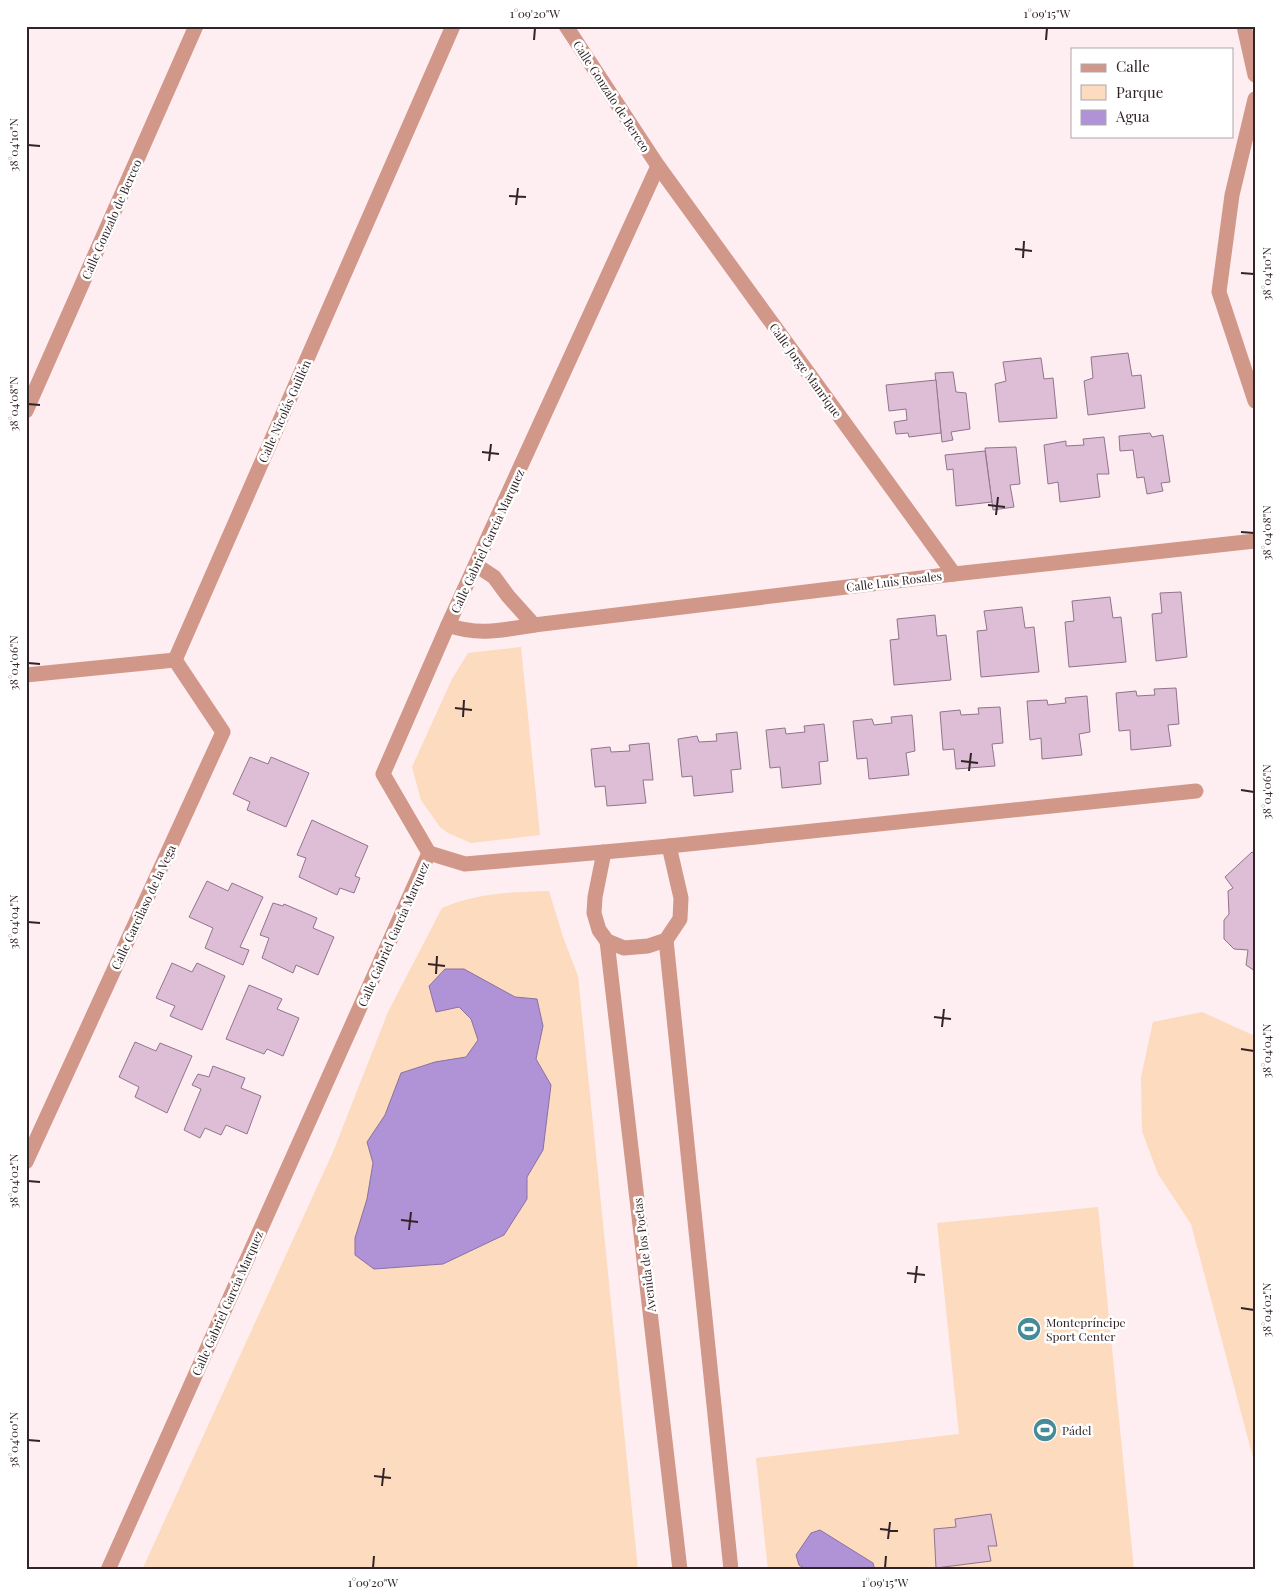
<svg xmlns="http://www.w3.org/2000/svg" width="1281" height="1596" font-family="'Playfair Display',serif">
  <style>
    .green { fill: #fcdbbe }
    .water { fill: #af93d6; stroke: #8a71a2 }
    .building { fill: #ddbed6; stroke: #91758b }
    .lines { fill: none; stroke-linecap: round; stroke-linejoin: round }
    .minor { stroke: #d1988a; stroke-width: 15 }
    .ticks { fill: none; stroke: #322327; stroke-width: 2 }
    .labels { text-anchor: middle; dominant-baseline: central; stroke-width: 5; stroke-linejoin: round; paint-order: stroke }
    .street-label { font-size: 12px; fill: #322327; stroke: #fff }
    .poi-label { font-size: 12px; fill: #322327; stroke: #fff; text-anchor: start }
    .neatline { fill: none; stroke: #322327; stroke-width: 2 }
    .ticks-label { font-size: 12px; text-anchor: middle; fill: #322327 }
  </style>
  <rect width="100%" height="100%" fill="#feedf1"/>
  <g class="green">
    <polygon points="521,647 540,835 471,843 448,833 440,827 421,800 412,767 452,679 468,653"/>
    <path d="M549,891L563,937L578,976L638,1570H142L333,1152L388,1012L442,908C476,893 512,892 549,891Z"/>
    <polygon points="1202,1012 1255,1036 1255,1465 1191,1224 1158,1174 1142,1131 1141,1077 1153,1022"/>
    <polygon points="1098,1207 1134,1570 768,1570 756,1458 959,1434 937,1223"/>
  </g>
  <g class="water">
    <polygon points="445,969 464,969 515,997 537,999 543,1026 536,1059 551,1085 543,1150 527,1177 527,1199 504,1235 443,1264 374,1269 355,1255 355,1238 367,1199 373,1163 367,1142 385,1115 401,1073 435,1062 466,1057 478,1040 471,1019 459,1007 436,1012 429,986"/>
    <polygon points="820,1530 873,1563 875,1570 807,1570 799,1565 796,1555 811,1533"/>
  </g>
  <g class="building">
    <polygon points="1128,353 1132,376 1141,375 1145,408 1088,415 1084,381 1093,378 1091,357"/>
    <polygon points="1041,358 1044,379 1053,378 1057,418 999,422 995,384 1006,381 1003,362"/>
    <polygon points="953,372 956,392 966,393 970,429 951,432 953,440 942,442 935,373"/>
    <polygon points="936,380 941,433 909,437 908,433 896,434 894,422 907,420 906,409 889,411 886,385"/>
    <polygon points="1150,433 1152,437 1163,435 1170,482 1161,483 1163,491 1147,494 1144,477 1137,478 1133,450 1120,451 1119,436"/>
    <polygon points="1104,437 1109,474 1097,474 1100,497 1060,502 1058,482 1048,484 1044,445 1066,441 1066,446 1084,445 1083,439"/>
    <polygon points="1016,447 1020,484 1010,485 1014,507 993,510 985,448"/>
    <polygon points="985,451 992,502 956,506 953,469 947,470 945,455"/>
    <polygon points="1181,592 1187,657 1156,661 1152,614 1162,613 1160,593"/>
    <polygon points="1110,597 1113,618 1121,617 1126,662 1069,667 1065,622 1074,621 1072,601"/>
    <polygon points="1022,607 1025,628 1034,627 1039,672 981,677 977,631 987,630 984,611"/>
    <polygon points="935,615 937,636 946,635 951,680 894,685 890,640 899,639 897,619"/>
    <polygon points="1176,688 1179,724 1168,725 1171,746 1131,750 1130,730 1119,731 1116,693 1136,691 1137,696 1155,695 1154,689"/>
    <polygon points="1087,696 1090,732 1079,734 1082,755 1042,759 1041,738 1030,740 1027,701 1047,700 1048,705 1066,703 1065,698"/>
    <polygon points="1000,707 1003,743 992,744 995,766 956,769 954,749 943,750 940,712 960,710 961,715 979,714 978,708"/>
    <polygon points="912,715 915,751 906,753 909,775 869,779 867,758 857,759 853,721 872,719 874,725 892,723 891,717"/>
    <polygon points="824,724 828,761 819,762 821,784 782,788 780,767 770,768 766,730 785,728 786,734 805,732 804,726"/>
    <polygon points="737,732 741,769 731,770 733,792 694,796 692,776 682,777 678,739 697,736 699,742 717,741 716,734"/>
    <polygon points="649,743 653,780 643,780 646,803 607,806 605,786 595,787 591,749 610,747 611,752 630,751 629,745"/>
    <polygon points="250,757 268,764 271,757 309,773 286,827 247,810 250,802 233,794"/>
    <polygon points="312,820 368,846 355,876 360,878 354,893 340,888 337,895 299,877 306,858 297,855"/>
    <polygon points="1252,852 1255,854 1255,971 1246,965 1248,950 1234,949 1224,939 1224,920 1229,914 1228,891 1233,888 1225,877"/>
    <polygon points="207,881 228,891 232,883 263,897 240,947 249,950 243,965 205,948 213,928 189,917"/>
    <polygon points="273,903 283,906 284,904 317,918 313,928 334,937 318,975 296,965 293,973 262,958 269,938 260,935"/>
    <polygon points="172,963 192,972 197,963 225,976 202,1030 170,1016 175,1006 156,998"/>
    <polygon points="249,985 282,999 277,1009 299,1018 283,1056 267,1049 264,1054 226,1039"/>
    <polygon points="135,1042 156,1051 160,1043 192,1056 167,1113 135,1097 139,1087 119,1077"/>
    <polygon points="213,1066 245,1078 241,1088 261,1096 247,1134 226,1125 221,1135 205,1128 200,1138 184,1130 201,1089 192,1085 198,1074 209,1077"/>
    <polygon points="991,1514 997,1546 988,1546 991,1561 936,1568 934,1529 956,1527 955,1519"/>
  </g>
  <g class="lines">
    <g class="minor">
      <polyline points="566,26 658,166 954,574"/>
      <polyline points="1244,26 1255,75"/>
      <polyline points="1255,99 1232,195 1219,292 1255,401"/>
      <polyline points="26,411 196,26"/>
      <path d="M448,625C478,636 503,630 534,625L508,596L494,577L476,565"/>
      <polyline points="534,625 954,574 1255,541"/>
      <polyline points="175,660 453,26"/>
      <polyline points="26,675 175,660"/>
      <polyline points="669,846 1196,791"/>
      <polygon points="669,846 681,898 680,919 666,940 648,946 624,948 607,941 599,930 594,913 595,897 604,852"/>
      <polyline points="429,853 383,774 448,625 658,166"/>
      <polyline points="429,853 465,864 604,852"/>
      <polyline points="666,940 731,1570"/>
      <polyline points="607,941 680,1570"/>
      <polyline points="26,1162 223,732 175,660"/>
      <polyline points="108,1570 429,853"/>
    </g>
  </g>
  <path class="ticks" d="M534,40L535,28M1046,40L1047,28M28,145L40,146M509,196L526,197M516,205L518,188M1015,249L1032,251M1023,258L1024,241M1241,273L1254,274M28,404L40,405M482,452L499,454M489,461L491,444M988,505L1005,507M996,515L998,497M1241,532L1254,533M28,663L40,664M455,708L472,710M463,717L464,700M961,761L978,763M969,771L971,753M1241,790L1254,792M28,922L40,923M428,964L445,966M436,974L437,956M934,1017L951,1019M942,1027L944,1009M1241,1049L1254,1051M28,1181L40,1182M401,1220L418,1222M409,1230L411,1212M907,1273L925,1275M915,1283L917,1266M1241,1308L1254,1310M28,1440L40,1441M374,1476L391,1478M382,1486L384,1468M880,1529L898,1531M888,1539L890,1522M373,1568L374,1556M885,1568L886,1556"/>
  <defs>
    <g id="stadium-disc" transform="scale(1.25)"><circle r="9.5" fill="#478b98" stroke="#fff"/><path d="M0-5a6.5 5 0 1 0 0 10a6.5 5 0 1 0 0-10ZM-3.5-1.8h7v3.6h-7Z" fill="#fff"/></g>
  </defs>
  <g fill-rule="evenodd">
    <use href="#stadium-disc" x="1029" y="1329"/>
    <use href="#stadium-disc" x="1045" y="1430"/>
  </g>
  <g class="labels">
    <g class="street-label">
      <text transform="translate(612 96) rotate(57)">Calle Gonzalo de Berceo</text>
      <text transform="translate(111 219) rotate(-66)">Calle Gonzalo de Berceo</text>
      <text transform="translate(806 370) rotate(54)">Calle Jorge Manrique</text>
      <text transform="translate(284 411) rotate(-66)">Calle Nicolás Guillén</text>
      <text transform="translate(487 541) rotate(-65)">Calle Gabriel García Marquez</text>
      <text transform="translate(894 581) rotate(-7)">Calle Luis Rosales</text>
      <text transform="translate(143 907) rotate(-65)">Calle Garcilaso de la Vega</text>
      <text transform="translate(393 934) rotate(-66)">Calle Gabriel García Marquez</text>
      <text transform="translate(644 1255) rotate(-97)">Avenida de los Poetas</text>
      <text transform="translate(227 1303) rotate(-66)">Calle Gabriel García Marquez</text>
    </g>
    <g class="poi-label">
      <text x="1046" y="1322">Montepríncipe<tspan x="1046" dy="14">Sport Center</tspan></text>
      <text x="1062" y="1430">Pádel</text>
    </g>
  </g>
  <rect width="1281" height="1596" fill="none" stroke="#ffffff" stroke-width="55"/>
  <rect x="1071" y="48" width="162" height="90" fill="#ffffff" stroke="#ada7a9"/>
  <rect x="1081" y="64" width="25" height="8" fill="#d1988a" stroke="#ada7a9"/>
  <text x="1116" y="72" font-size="15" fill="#322327">Calle</text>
  <rect x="1081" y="85" width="25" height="15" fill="#fcdbbe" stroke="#ada7a9"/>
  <text x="1116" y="98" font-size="15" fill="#322327">Parque</text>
  <rect x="1081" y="110" width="25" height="15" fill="#af93d6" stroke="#ada7a9"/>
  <text x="1116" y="122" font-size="15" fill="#322327">Agua</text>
  <rect x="28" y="28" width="1226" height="1540" class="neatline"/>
  <g class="ticks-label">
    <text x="535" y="18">1°09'20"W</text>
    <text x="1047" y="18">1°09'15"W</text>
    <text transform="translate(14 145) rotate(-90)" y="4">38°04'10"N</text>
    <text transform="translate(1267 274) rotate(-90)" y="4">38°04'10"N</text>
    <text transform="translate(14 404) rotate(-90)" y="4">38°04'08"N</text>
    <text transform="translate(1267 533) rotate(-90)" y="4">38°04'08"N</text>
    <text transform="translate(14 663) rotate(-90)" y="4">38°04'06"N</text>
    <text transform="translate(1267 792) rotate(-90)" y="4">38°04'06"N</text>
    <text transform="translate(14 922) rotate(-90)" y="4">38°04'04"N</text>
    <text transform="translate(1267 1051) rotate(-90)" y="4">38°04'04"N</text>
    <text transform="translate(14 1181) rotate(-90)" y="4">38°04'02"N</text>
    <text transform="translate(1267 1310) rotate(-90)" y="4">38°04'02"N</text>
    <text transform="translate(14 1440) rotate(-90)" y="4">38°04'00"N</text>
    <text x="373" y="1587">1°09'20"W</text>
    <text x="885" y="1587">1°09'15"W</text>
  </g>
</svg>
